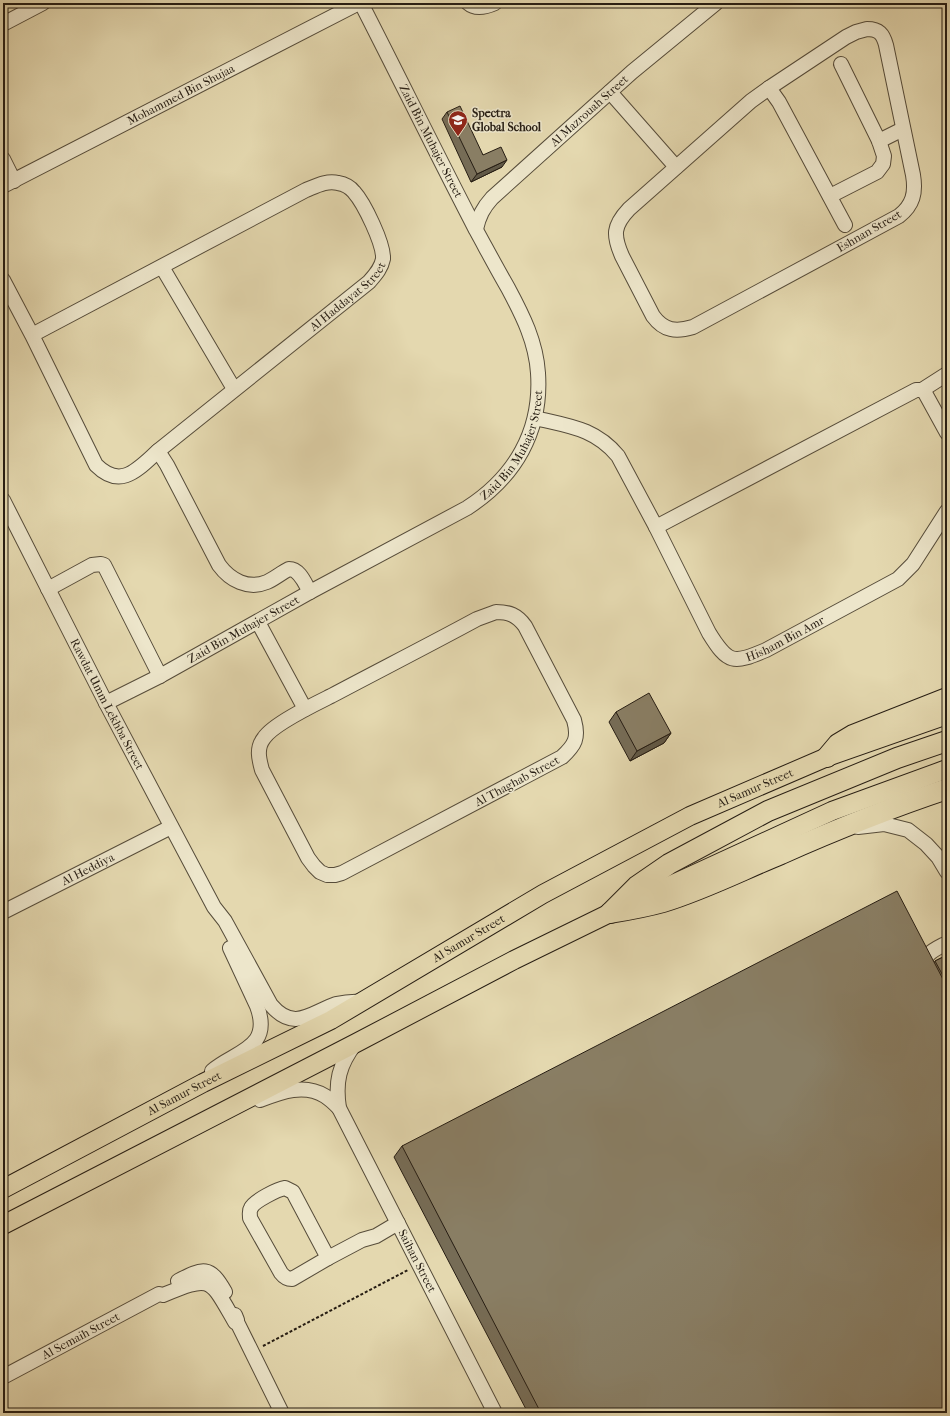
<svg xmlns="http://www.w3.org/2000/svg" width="950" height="1416" font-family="'IM FELL French Canon',serif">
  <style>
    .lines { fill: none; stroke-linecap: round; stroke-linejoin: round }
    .minor-casing { stroke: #564c3a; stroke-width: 16 }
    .major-casing { stroke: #261d13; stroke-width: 20 }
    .highway-casing { stroke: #261d13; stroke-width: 22 }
    .path { stroke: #261d13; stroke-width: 2; stroke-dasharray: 3 2; stroke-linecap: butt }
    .minor { stroke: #ede6cb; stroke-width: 14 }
    .major { stroke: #e4d8af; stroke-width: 18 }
    .highway { stroke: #e4d8af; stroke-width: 20 }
    .wall { fill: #766c56; stroke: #261d13 }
    .shaded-wall { fill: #605846; stroke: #261d13 }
    .building { fill: #897e64; stroke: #261d13 }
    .labels { text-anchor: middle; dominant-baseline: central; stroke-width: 3; stroke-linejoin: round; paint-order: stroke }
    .street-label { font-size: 12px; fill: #261d13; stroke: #ede6cb }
    .poi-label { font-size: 12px; font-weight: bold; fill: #261d13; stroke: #ede6cb; text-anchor: start }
  </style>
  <rect width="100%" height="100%" fill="#e4d8af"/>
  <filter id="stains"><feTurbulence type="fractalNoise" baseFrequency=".005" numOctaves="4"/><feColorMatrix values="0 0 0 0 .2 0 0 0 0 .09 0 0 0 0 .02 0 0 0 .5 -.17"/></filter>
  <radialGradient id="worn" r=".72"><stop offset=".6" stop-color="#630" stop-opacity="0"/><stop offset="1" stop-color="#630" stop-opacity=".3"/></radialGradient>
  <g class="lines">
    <g class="minor-casing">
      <g id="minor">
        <path d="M468,3C476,10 486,7 495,3"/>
        <polyline points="3,24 43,3"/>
        <path d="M867,29C879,29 883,34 886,45L913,175C916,193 913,205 899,216L693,327C676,332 664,331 653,316L622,256C613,235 613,226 629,209L751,101L769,88L846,37L856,32Z"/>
        <polyline points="769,88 779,102 845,225"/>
        <polyline points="610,92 676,167"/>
        <polyline points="879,141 903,129"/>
        <polyline points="3,159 14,181"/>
        <path id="s1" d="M3,186L359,3"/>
        <polyline points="830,196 877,172 883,164 884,156 879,141 841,64"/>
        <path id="s2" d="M476,229C479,216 483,208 492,198L632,72L716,3"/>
        <polyline points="162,267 234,389"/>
        <path id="s3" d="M3,280L32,335L96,465C121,490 138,469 158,451L369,282C375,275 381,269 383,259C384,244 364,203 354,192C350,187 344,184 338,183C327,180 316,186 306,190L32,335"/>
        <polyline points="922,390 947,374"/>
        <path id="s4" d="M535,418C568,426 595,428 618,456L656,527L709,633C728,664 733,664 766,650L898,579L913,564L947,511"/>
        <path d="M158,451L167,465L219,565C230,580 248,590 267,582C274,579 281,573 289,569C300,569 305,584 310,592"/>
        <path id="s5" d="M3,500L106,703L214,907L225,921L271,1005C294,1032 311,1013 336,1004C345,1002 353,1001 362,1002"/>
        <polyline points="656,527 916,390 922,390 925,393 947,433"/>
        <polyline points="48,589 92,565 101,564 104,565 160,676"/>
        <path d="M496,612C509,612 517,615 525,626L574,720C579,738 575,745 562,757L342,873L335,875H327L320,872L314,866L308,858L262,770C259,759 256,748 264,738C273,724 315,704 331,696C380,670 429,645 477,619Z"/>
        <polyline points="258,622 305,709"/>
        <path id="s6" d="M106,703L160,676L310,592L467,508C515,477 542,431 538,373C536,342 523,316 508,288C497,269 487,250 476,230C437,155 400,79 361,3"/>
        <polyline points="858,827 884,824 908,830 926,844 938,857 947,872"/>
        <path id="s7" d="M3,912L171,827"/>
        <path d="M927,970C919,955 936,949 947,943"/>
        <path id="s8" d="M355,1044C339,1065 335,1082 339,1108L495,1413"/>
        <path d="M212,1071C235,1051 273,1049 257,1006L230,948"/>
        <path d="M260,1100C281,1092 304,1083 325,1096C330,1099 335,1104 339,1108"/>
        <path d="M285,1188L293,1192L328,1258L292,1279C287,1279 284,1277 281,1273L250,1218C250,1214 249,1211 251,1208C254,1201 278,1189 285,1188Z"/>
        <polyline points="328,1258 362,1240 376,1236 398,1223"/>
        <path d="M178,1281C203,1268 210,1265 225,1292"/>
        <polyline points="235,1315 237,1320 237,1322 282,1413"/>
        <path id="s9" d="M3,1377L159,1294L163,1295C212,1275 209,1277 235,1322H237"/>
      </g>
    </g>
    <g class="major-casing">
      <g id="major">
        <path id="s10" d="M3,1189L203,1083L331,1020L543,894L690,816L827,757L947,715"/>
        <polyline points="3,1225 356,1043 514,960 610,913 832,811 947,769"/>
      </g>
    </g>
    <g class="highway-casing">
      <g id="highway">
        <polyline points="827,757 838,744 853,735 947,698"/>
        <polyline points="610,913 637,886 669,864 768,811 897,758 947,741"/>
        <path d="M610,913C628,910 645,907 663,902C703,890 742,870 781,854C835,830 890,808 947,789"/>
      </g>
    </g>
    <polyline class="path" points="263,1346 408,1270"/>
    <use href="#minor" class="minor"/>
    <use href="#major" class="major"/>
    <use href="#highway" class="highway"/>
  </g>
  <g class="wall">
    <polygon points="447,112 483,155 502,167 471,182 442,119"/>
    <polygon points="616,712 671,733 664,743 630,761 609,722"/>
    <polygon points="947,955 947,1413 528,1413 394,1157 402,1146 934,963 935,961"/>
  </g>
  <g class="shaded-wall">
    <polygon points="507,160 502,167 471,182 477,174"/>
    <polygon points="671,733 664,743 630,761 637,751"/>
  </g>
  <g class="building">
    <polygon points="460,106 483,155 501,147 507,160 477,174 447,112"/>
    <polygon points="649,693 671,733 637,751 616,712"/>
    <polygon points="897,891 947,987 947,1413 541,1413 402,1146"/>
    <polygon points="947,955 947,983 935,961"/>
  </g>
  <defs>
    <g id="school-pin" transform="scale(1)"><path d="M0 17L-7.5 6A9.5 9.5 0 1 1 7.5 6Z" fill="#8f2418" stroke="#ede6cb"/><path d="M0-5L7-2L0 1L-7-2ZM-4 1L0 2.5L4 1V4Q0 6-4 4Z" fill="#fff"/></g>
  </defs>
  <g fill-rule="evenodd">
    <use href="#school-pin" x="458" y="120"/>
  </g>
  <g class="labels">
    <g class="street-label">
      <text stroke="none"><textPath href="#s1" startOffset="200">Mohammed Bin Shujaa</textPath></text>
      <text stroke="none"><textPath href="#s2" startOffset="166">Al Mazrouah Street</textPath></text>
      <text transform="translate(431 141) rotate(63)">Zaid Bin Muhajer Street</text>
      <text transform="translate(869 231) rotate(-30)">Eshnan Street</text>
      <text stroke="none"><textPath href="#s3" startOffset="526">Al Haddayat Street</textPath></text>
      <text stroke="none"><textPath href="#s6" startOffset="491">Zaid Bin Muhajer Street</textPath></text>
      <text stroke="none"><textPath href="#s6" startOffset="156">Zaid Bin Muhajer Street</textPath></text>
      <text stroke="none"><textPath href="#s4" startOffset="385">Hisham Bin Amr</textPath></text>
      <text stroke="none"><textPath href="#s5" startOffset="229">Rawdat Umm Lekhba Street</textPath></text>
      <text transform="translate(517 781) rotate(-28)">Al Thaghab Street</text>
      <text stroke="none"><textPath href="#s10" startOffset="853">Al Samur Street</textPath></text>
      <text stroke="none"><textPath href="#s7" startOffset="95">Al Heddiya</textPath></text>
      <text stroke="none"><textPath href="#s10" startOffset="529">Al Samur Street</textPath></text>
      <text stroke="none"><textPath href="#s10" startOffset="205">Al Samur Street</textPath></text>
      <text stroke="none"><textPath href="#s8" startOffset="240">Saihan Street</textPath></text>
      <text stroke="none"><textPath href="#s9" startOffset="88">Al Semaih Street</textPath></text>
    </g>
    <g class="poi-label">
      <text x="472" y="113">Spectra<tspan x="472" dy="14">Global School</tspan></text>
    </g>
  </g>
  <rect width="950" height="1416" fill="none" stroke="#e4d8af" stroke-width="16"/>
  <rect x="4" y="4" width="942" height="1408" fill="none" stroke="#261d13" stroke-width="2"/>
  <rect x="8" y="8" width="934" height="1400" fill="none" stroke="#261d13"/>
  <rect width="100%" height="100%" filter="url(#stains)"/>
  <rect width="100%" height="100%" fill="url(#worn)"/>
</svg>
